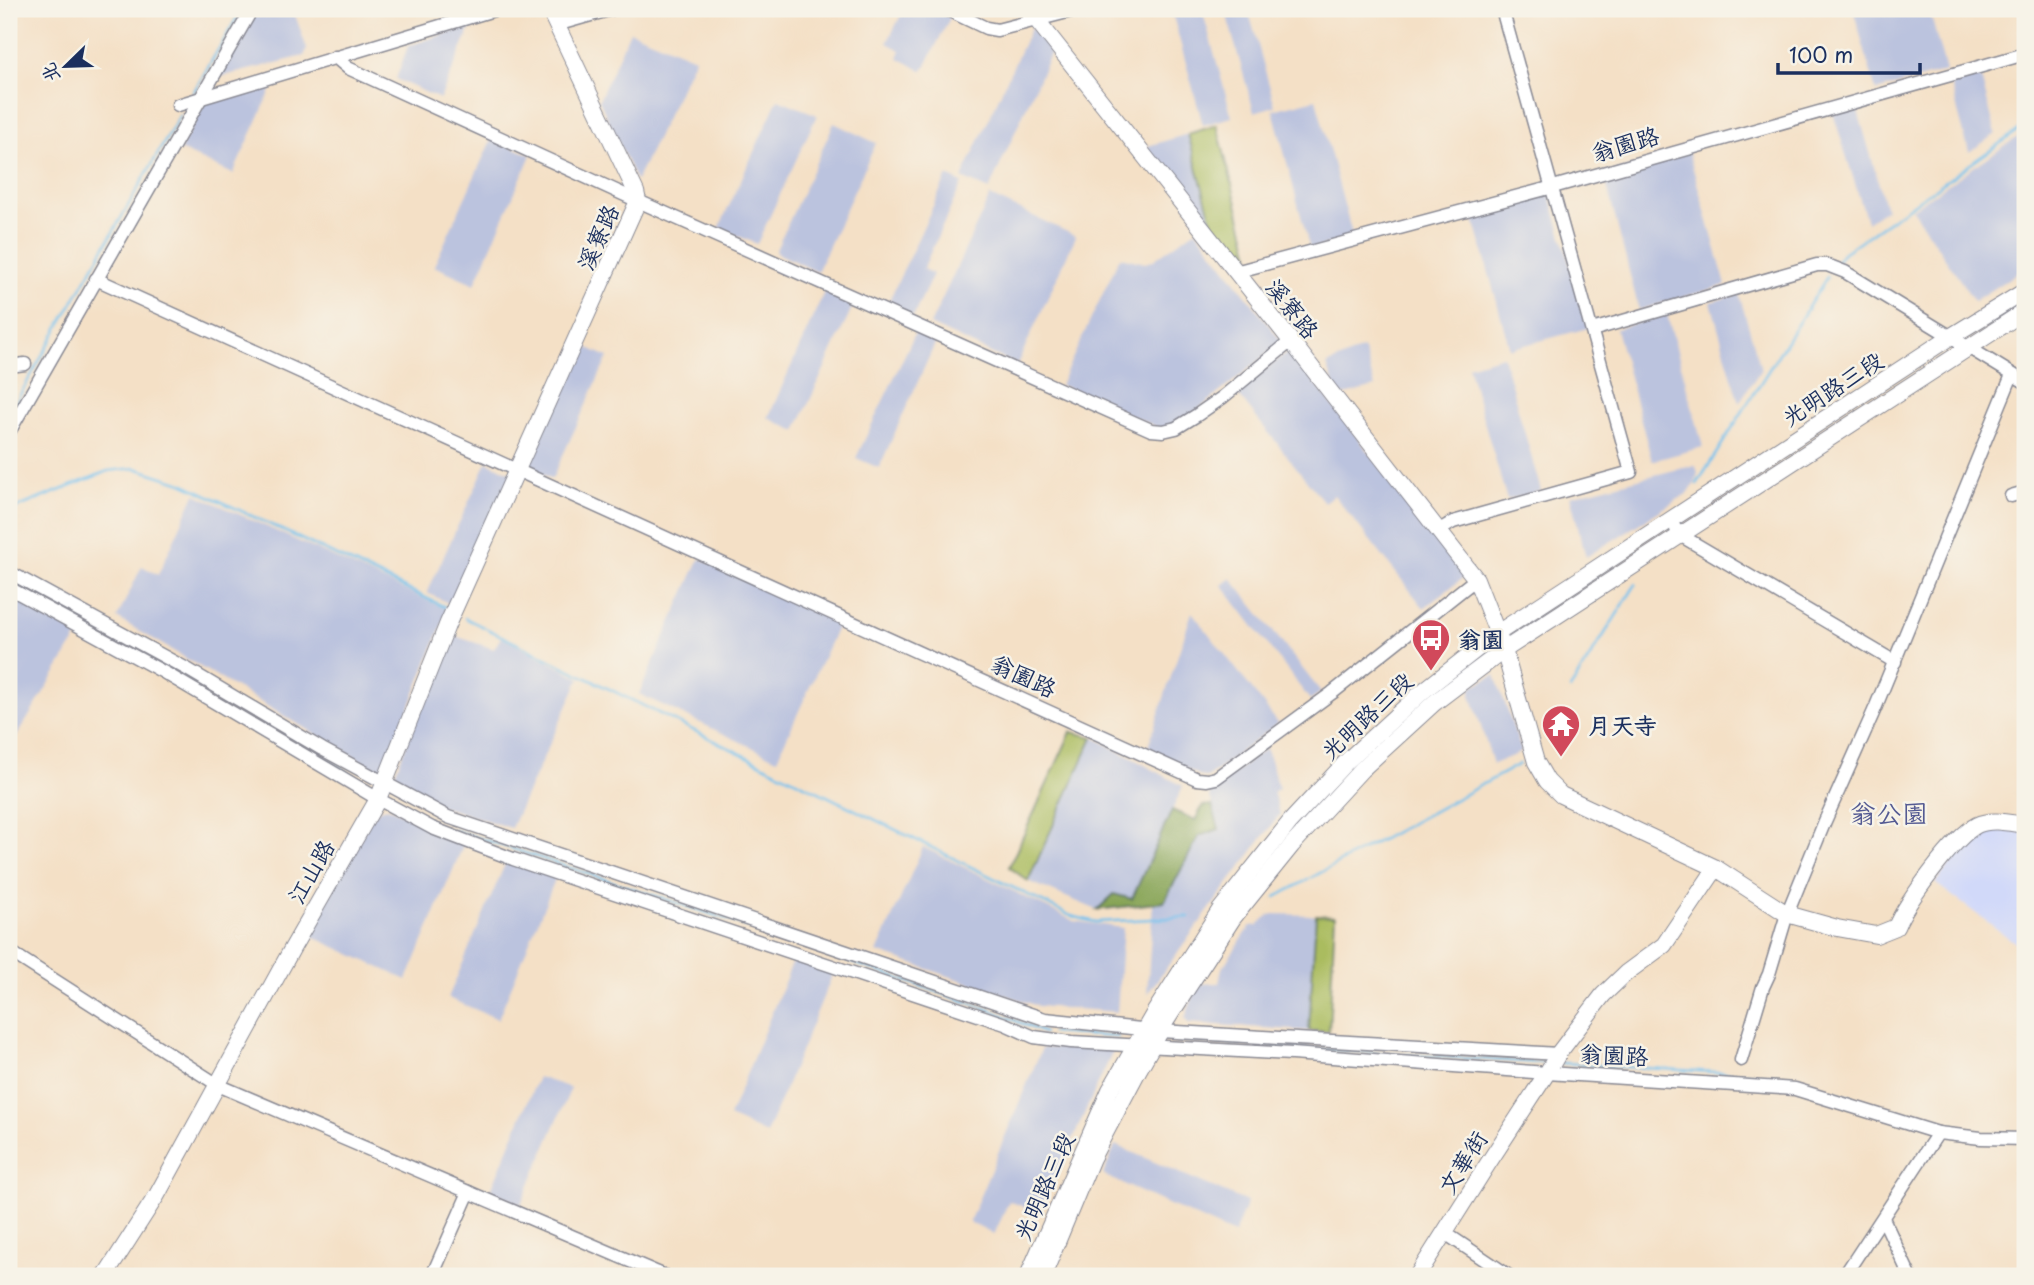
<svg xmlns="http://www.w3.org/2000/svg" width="2034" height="1285" font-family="'Playpen Sans','LXGW WenKai TC',sans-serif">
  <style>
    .built { fill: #d1d9f9 }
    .industrial { fill: #bbc3de }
    .green { fill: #aabc5f; stroke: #62765e; stroke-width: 2 }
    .forest { fill: #87a456; stroke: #516a5a; stroke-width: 2 }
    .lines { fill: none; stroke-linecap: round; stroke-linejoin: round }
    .stream { stroke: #73c1ee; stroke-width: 2.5 }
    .street-casing { stroke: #888892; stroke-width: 15 }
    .secondary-casing { stroke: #888892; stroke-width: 18 }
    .street { stroke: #fff; stroke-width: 12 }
    .secondary { stroke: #fff; stroke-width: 16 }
    .labels { text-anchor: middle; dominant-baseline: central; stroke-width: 5; stroke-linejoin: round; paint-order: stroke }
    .street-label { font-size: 23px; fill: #1b2f5e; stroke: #f7f3e8 }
    .poi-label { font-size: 23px; font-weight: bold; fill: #1b2f5e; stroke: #f7f3e8; text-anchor: start }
    .quarter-label { font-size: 26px; fill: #555b93; stroke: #f7f3e8 }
  </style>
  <rect width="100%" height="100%" fill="#f7f3e8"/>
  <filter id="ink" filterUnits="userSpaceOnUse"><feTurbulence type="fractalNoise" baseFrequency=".0143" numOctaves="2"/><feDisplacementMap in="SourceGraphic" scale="14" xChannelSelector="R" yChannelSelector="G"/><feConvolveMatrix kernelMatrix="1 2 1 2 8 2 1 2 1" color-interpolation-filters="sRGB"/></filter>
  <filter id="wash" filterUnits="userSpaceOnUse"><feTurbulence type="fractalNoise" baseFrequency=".00686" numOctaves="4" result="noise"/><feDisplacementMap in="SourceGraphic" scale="28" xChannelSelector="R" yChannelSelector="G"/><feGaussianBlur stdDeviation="1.57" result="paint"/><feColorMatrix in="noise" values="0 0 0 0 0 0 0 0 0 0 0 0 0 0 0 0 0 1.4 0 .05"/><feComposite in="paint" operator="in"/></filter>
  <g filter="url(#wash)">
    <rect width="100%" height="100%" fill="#f4e0c6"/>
    <polygon class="built" points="1986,829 2025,832 2025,950 1935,883 1963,848"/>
    <g class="industrial">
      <polygon points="256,9 293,9 307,49 304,56 216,78"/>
      <polygon points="904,9 935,9 951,16 923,71 898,58 901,50 887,43"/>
      <polygon points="1171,9 1202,9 1232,117 1203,125"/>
      <polygon points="1225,9 1248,9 1275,106 1254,112"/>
      <polygon points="1853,9 1929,9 1946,71 1876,91"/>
      <polygon points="472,25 440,99 396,79 408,46"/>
      <polygon points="1031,27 1051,52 989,190 962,178"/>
      <polygon points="630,31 695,58 636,181 599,100"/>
      <polygon points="1979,70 1996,134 1969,152 1949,78"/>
      <polygon points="275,82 233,174 180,150 205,100"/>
      <polygon points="778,99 817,115 757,244 719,228"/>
      <polygon points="1316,99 1353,238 1310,250 1273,110"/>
      <polygon points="1856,104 1886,209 1867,222 1832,110"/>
      <polygon points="834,123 876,143 817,272 775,252"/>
      <polygon points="2025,132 2025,268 1974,301 1912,209"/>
      <polygon points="1188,134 1215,233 1148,152 1148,146"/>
      <polygon points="492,138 531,155 475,284 434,266"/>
      <polygon points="1688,151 1726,285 1639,310 1604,174"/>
      <polygon points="947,176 962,183 923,269 933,274 913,317 887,305"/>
      <polygon points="1549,191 1588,328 1510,349 1472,212"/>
      <polygon points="990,196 1076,236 1017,365 930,325"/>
      <polygon points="1196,230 1282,342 1178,426 1164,430 1060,385 1120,257 1145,263 1152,261"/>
      <polygon points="825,290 856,299 796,431 768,418"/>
      <polygon points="1739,294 1761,369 1739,403 1711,302"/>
      <polygon points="1667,314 1703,447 1652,461 1616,329"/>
      <polygon points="918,327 938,337 879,468 856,458"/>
      <polygon points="580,344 608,357 552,479 523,465"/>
      <polygon points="1362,349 1364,351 1375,387 1342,396 1335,387 1327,365"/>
      <polygon points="1290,351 1462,571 1463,578 1424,608 1334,495 1324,502 1236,392 1286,353"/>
      <polygon points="1503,356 1541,491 1507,500 1468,366"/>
      <polygon points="487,462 512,473 452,605 427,593"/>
      <polygon points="1695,465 1698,472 1695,484 1688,493 1586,557 1570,496"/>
      <polygon points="195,494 448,610 383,774 117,618 142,566 158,575"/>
      <polygon points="700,558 839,623 777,759 639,694"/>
      <polygon points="1231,578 1321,692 1310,700 1222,585"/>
      <polygon points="9,591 80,633 9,749"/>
      <polygon points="1192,612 1278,723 1208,777 1203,777 1147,750"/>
      <polygon points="449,634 494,649 501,637 580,678 511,828 437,805 392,781"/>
      <polygon points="1495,675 1522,752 1493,764 1471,695 1471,687"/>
      <polygon points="1093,737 1183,786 1132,899 1114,894 1097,910 1028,881"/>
      <polygon points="1266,748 1279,789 1273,792 1280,814 1147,994 1153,903 1164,902 1199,836 1219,829 1209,793"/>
      <polygon points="387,807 465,841 407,980 309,935 369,821 379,810"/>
      <polygon points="923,847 1074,921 1123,928 1117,1012 1038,1006 877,952"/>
      <polygon points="508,857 556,877 498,1019 448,998"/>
      <polygon points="1272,914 1316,915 1309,1031 1188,1023 1185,1018 1198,984 1219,983 1222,968 1251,926 1258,925 1265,918"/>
      <polygon points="795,956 834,971 766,1134 729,1117"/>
      <polygon points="1106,1047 1113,1051 1039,1213 1009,1201 994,1235 969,1222 1042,1048"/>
      <polygon points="538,1077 571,1088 521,1205 490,1192"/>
      <polygon points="1115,1145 1247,1202 1234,1234 1103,1175"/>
    </g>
    <g class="green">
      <polygon points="1217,125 1251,259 1238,262 1215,233 1188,134"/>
      <polygon points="1071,732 1093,737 1028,881 1009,867"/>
      <polygon points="1316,915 1335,916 1329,1031 1309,1031"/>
    </g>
    <polygon class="forest" points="1212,805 1219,829 1199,836 1164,902 1097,910 1114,894 1132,899 1172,810 1195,820 1203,806"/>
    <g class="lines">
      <g class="stream">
        <polyline points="193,93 242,9"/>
        <polyline points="1836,263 1843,253 2025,126"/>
        <polyline points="9,414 180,115"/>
        <polyline points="1697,484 1827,277"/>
        <polyline points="9,511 108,471 135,468 182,483 445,607"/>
        <polyline points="465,618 1071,916 1096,922 1189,917"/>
        <polyline points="1570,689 1636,584"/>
        <polyline points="318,753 374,789"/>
        <polyline points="390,798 399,803"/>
        <polyline points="455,830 732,921 993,1011 1044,1033"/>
        <polyline points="1276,897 1520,764"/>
        <polyline points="1051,1033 1118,1037"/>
        <polyline points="1172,1040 1542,1063"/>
        <polyline points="1562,1063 1766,1075 1799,1082 1853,1098"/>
        <polyline points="1895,1110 1946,1128"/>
      </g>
    </g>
  </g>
  <g filter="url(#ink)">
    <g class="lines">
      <g class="street-casing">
        <g id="street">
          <polyline points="946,9 986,28 997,30 1079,9"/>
          <polyline points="556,25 612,9"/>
          <polyline points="335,57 348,68 638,201 1151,430 1163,431 1176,428 1197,415 1223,397 1291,341"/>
          <polyline points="178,105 497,9"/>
          <polyline points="1235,272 1553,187 2025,54"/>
          <polyline points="96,279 1197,779 1207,780 1216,778 1332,693 1476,579"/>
          <polyline points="1592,330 1817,265 1827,265 1845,272 2025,382"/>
          <polyline points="9,366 25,364"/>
          <polyline points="9,432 252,9"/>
          <polyline points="2011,496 2025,492"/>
          <polyline points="1676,529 1680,535 1895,662"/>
          <polyline points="1438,531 1453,522 1631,472 1502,9"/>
          <polyline points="9,572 187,669 322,749 448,817 1045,1019 1160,1031 1558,1054"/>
          <polyline points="9,588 165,673 378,799 432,828 513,859 1005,1024 1034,1037 1071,1042 1292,1054 1547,1073 1795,1089 1938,1133 1981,1138 2025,1139"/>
          <polyline points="9,951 218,1085 665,1276"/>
          <polyline points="1741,1060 1763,987 1769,974 1787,914 1825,821 1874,711 2012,375"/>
          <polyline points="1883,1218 1910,1276"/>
          <polyline points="1445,1233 1509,1276"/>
          <polyline points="432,1276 469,1192"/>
          <polyline points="1844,1276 1938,1133"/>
        </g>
      </g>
      <g class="secondary-casing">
        <g id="secondary">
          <path d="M1028,9L1291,341L1476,579L1504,650L1536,762L1547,781L1561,795L1716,868L1787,914L1837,928L1876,935L1896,927C1906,903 1954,837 1977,825C1991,818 2010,823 2025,825"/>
          <polyline points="105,1276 157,1195 293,947 378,799 448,623 638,201 636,192 549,9"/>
          <polyline points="1028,1276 1110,1090 1156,1010 1220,910 1290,822 1348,760 1422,692 1496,634 1950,337 2025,291"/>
          <polyline points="1043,1276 1092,1158 1139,1069 1166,1021 1233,918 1292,845 1362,769 1434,703 1504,650 2025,311"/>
          <polyline points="1417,1276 1489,1162 1547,1073 1558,1054 1603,995 1626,973 1664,945 1716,868"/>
        </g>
      </g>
      <use href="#street" class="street"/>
      <use href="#secondary" class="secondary"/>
    </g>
  </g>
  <defs>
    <g id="bus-pin" transform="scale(2.0125)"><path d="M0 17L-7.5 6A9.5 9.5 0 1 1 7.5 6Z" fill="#d1495b" stroke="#f7f3e8"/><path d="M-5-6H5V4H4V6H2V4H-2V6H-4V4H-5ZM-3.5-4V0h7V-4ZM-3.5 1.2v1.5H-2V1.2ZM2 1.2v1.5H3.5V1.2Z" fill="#fff"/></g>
    <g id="temple-pin" transform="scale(2.0125)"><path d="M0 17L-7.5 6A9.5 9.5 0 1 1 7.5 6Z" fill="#d1495b" stroke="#f7f3e8"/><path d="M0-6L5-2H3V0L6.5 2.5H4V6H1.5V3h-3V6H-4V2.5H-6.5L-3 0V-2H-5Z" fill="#fff"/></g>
  </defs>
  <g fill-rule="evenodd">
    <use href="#bus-pin" x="1431" y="638"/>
    <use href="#temple-pin" x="1561" y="724"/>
  </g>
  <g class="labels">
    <g class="street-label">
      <text transform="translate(1625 143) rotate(-16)">翁園路</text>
      <text transform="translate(597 237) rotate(-66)">溪寮路</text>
      <text transform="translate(1293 308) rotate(51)">溪寮路</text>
      <text transform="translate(1832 388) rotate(-33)">光明路三段</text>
      <text transform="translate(1024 675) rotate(25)">翁園路</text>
      <text transform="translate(1366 715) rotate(-43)">光明路三段</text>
      <text transform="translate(310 871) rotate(-60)">江山路</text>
      <text transform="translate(1614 1054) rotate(3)">翁園路</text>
      <text transform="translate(1462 1162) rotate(-58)">文華街</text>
      <text transform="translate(1043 1186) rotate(-66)">光明路三段</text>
    </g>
    <g class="poi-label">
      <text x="1458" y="638">翁園</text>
      <text x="1588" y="724">月天寺</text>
    </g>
    <g class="quarter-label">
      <text x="1889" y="812">翁公園</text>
    </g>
  </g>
  <rect width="2034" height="1285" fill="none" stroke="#f7f3e8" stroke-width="35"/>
  <g transform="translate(66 66) rotate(247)" stroke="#f7f3e8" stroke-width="5" paint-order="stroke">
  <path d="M0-5L12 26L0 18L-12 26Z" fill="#1b2f5e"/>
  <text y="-10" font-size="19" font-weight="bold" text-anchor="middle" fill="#1b2f5e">北</text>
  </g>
  <path d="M1778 63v10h142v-10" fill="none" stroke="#1b2f5e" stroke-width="3.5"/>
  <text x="1789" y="63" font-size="21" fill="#1b2f5e" stroke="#f7f3e8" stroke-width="5" paint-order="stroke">100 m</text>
</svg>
